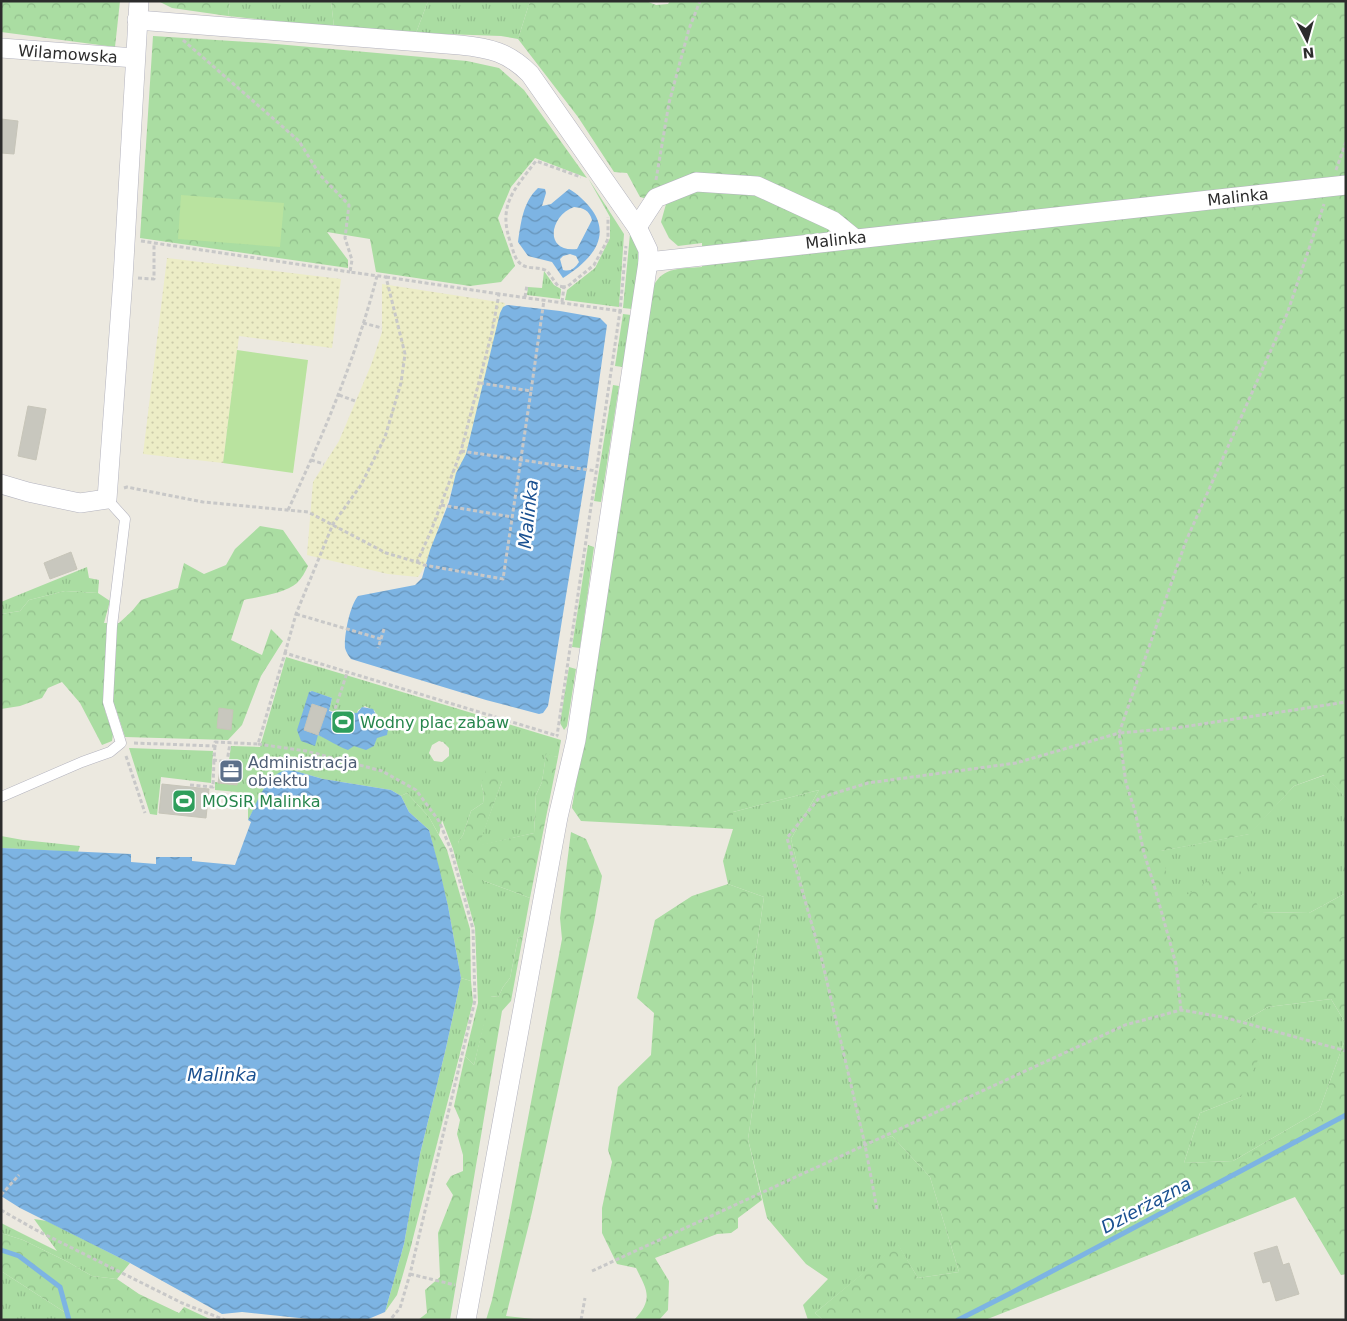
<svg xmlns="http://www.w3.org/2000/svg" width="1347" height="1321" font-family="'DejaVu Sans',sans-serif">
  <style>
    .grass { fill: url(#grass-tufts); fill-rule: evenodd }
    .forest { fill: url(#forest-crowns) }
    .sand { fill: url(#sand-dots) }
    .pitch { fill: #b9e39f }
    .water { fill: url(#water-waves); fill-rule: evenodd }
    .lines { fill: none; stroke-linecap: round; stroke-linejoin: round }
    .stream { stroke: #7db4e3; stroke-width: 5 }
    .building { fill: #c8c7be; stroke: #c7c5b9 }
    .lane-casing { stroke: #b3b3be; stroke-width: 11 }
    .street-casing { stroke: #b3b3be; stroke-width: 20 }
    .path { stroke: #c8c8c8; stroke-width: 3; stroke-dasharray: 4 2.5; stroke-linecap: butt }
    .lane { stroke: #fff; stroke-width: 10 }
    .street { stroke: #fff; stroke-width: 19 }
    .labels { text-anchor: middle; dominant-baseline: central; stroke-width: 5; stroke-linejoin: round; paint-order: stroke }
    .street-label { font-size: 16px; fill: #2c2c2c; stroke: #fff }
    .leisure-label { font-size: 16px; fill: #27864d; stroke: #fff; text-anchor: start }
    .service-label { font-size: 16px; fill: #4e5e75; stroke: #fff; text-anchor: start }
    .water-label { font-size: 18px; font-style: italic; fill: #1b5191; stroke: #fff }
  </style>
  <defs>
    <pattern id="grass-tufts" width="24" height="20" patternUnits="userSpaceOnUse" patternTransform="scale(1.25)"><rect width="24" height="20" fill="#aadda2"/><path d="M3 7l-1-3M5 7V3M7 7l1-3M15 17l-1-3M17 17v-4M19 17l1-3" fill="none" stroke="#92be8c"/></pattern>
    <pattern id="forest-crowns" width="20" height="18" patternUnits="userSpaceOnUse" patternTransform="scale(1.25)"><rect width="20" height="18" fill="#aadda2"/><path d="M2 6a3 3 0 1 1 6 0M12 15a3 3 0 1 1 6 0" fill="none" stroke="#92be8c"/></pattern>
    <pattern id="sand-dots" width="8" height="8" patternUnits="userSpaceOnUse" patternTransform="scale(1.25)"><rect width="8" height="8" fill="#ecedc6"/><path d="M2 2h.1M6 6h.1" fill="none" stroke="#cbcbaa" stroke-width="1.8" stroke-linecap="round"/></pattern>
    <pattern id="water-waves" width="16" height="10" patternUnits="userSpaceOnUse" patternTransform="scale(1.25)"><rect width="16" height="10" fill="#7db4e3"/><path d="M0 5q4-4 8 0t8 0" fill="none" stroke="#6793b8"/></pattern>
  </defs>
  <rect width="100%" height="100%" fill="#ece9e0"/>
  <g class="grass">
    <polygon points="230,1 331,1 334,27 228,16"/>
    <polygon points="428,1 530,1 518,39 501,36 416,33"/>
    <polygon points="588,178 624,234 619,307 565,300 567,290 595,268 610,238 610,217"/>
    <polygon points="630,234 638,246 640,258 632,309 623,308"/>
    <polygon points="544,271 554,285 561,289 560,299 527,295 528,287 542,288"/>
    <polygon points="623,314 631,315 623,367 615,366"/>
    <polygon points="613,385 619,386 601,502 594,501"/>
    <polygon points="588,545 594,547 580,648 572,647"/>
    <polygon points="87,567 89,578 99,580 98,593 65,591 29,600 20,611 1,614 1,602"/>
    <path d="M286,657L561,740L558,757L546,755L542,782L536,795L534,833L478,846L502,781L481,784L484,794L483,803L471,811L463,835L458,842L484,881L530,898L523,936L518,938L510,978L503,987L498,997L491,996L474,1065L465,1056L478,1003L475,928L453,849L442,820L439,835L429,817L407,793L401,796L391,790L323,779L295,771L270,780L248,820V793L215,790V782L237,785L240,762L229,760L231,746L260,747ZM310,691L332,698L329,710L343,715L350,713H357L358,710L365,706L375,711C377,723 378,734 374,746C354,746 337,743 318,735ZM439,741L443,742L449,748V756L442,762L434,761L429,753L432,745Z"/>
    <polygon points="569,667 576,669 567,726 564,730 560,723"/>
    <polygon points="129,748 213,751 211,783 161,777 157,815 150,814"/>
    <polygon points="1325,775 1346,798 1346,889 1344,894 1309,913 1261,912 1173,903 1160,851 1249,834 1294,786"/>
    <polygon points="819,790 791,839 866,1145 892,1136 930,1177 959,1272 918,1278 898,1245 815,1313 823,1320 808,1320 803,1305 828,1279 806,1264 767,1218 748,1139 757,1079 752,979 764,897 728,884 723,861 733,829 733,812"/>
    <polygon points="1,836 23,840 80,846 78,852 1,848"/>
    <polygon points="461,978 471,981 473,1002 410,1250 397,1295 385,1312 404,1244 420,1154 446,1048"/>
    <polygon points="1331,999 1346,1024 1346,1037 1319,1111 1233,1161 1184,1163 1200,1113 1241,1097 1243,1022 1268,1007"/>
    <polygon points="34,1219 47,1221 130,1263 117,1279 92,1276 68,1262 23,1240 1,1233 1,1223 57,1251"/>
    <polygon points="1,1271 66,1313 68,1320 1,1320"/>
  </g>
  <g class="forest">
    <polygon points="1,1 120,1 115,47 1,32"/>
    <polygon points="158,1 230,1 228,16 172,8"/>
    <polygon points="331,1 428,1 416,33 334,27"/>
    <path d="M530,1H646L656,5L668,4L670,1H1346V798L1324,775L1294,786L1250,834L1161,851L1174,903L1236,863L1261,912L1309,913L1344,894L1346,889V1024L1331,999L1268,1007L1243,1022L1263,1049L1241,1097L1200,1113L1184,1163L1233,1161L1319,1111L1346,1037V1274L1341,1275L1295,1197L985,1320H823L815,1313L898,1244L918,1278L959,1272L930,1177L892,1136L866,1146L791,839L819,790L733,812V829L581,821L572,808L653,287C663,266 681,269 702,267V243L678,246L669,238L661,222L666,204L640,197L627,173L614,172L578,117L518,39Z"/>
    <polygon points="153,36 265,43 467,61 499,68 524,90 587,178 535,158 511,187 498,218 515,266 501,282 470,286 376,272 370,239 327,232 348,260 348,268 140,238"/>
    <path d="M260,526L283,530L308,566C305,572 302,578 297,583C286,593 258,597 244,600L231,640L262,655L271,629L283,641L261,676L242,725L228,740L125,737L116,709L105,711L113,734L112,741L102,745L80,703L62,682L48,688L42,698L20,706L1,709V614L20,611L29,600L65,591L98,593L110,601L104,623H119L132,611L141,600L178,588L184,563L204,574L226,565L235,549Z"/>
    <polygon points="546,754 558,757 530,898 484,881 467,869 459,854 460,847 458,842 463,835 471,811 483,803 484,794 481,784 489,761 502,781 479,845 534,833 536,795 542,782"/>
    <polygon points="407,793 429,817 447,850 470,929 471,981 461,978 448,906 429,830 409,812 401,796"/>
    <polygon points="571,832 586,839 602,876 594,922 532,1212 506,1316 543,1320 486,1320 492,1300 509,1218 562,939 560,918"/>
    <path d="M728,884L764,897L752,979L757,1079L748,1139L762,1200L738,1218V1228L731,1233L717,1234L655,1258L669,1281L668,1310L659,1320H634C654,1299 647,1290 636,1268L617,1264L602,1233V1208L612,1162L608,1150L618,1087L651,1055L654,1013L637,998L655,920L692,896Z"/>
    <polygon points="523,936 511,1001 502,1011 450,1320 418,1320 427,1313 425,1290 440,1277 438,1233 453,1195 446,1184 451,1176 463,1171 463,1155 457,1134 460,1120 454,1106 465,1056 474,1065 490,996 498,997 503,987 510,978 518,938"/>
    <polygon points="1,1233 23,1240 68,1262 92,1276 117,1279 139,1294 179,1313 184,1307 212,1320 68,1320 66,1313 1,1271"/>
  </g>
  <g class="sand">
    <polygon points="167,258 341,279 332,348 239,336 223,463 143,454"/>
    <path d="M382,284L505,303L466,454C453,480 446,510 435,538C430,552 427,565 418,577L388,574L307,555L313,482L339,441L371,365L382,332Z"/>
  </g>
  <g class="pitch">
    <polygon points="181,195 284,203 280,247 178,239"/>
    <polygon points="237,350 308,360 293,473 223,463"/>
  </g>
  <g class="water">
    <path d="M538,188L545,189L546,193L542,206L551,204L569,189C578,194 586,202 592,210C613,239 587,263 563,278L552,262L528,256L518,242C521,222 523,202 538,188ZM574,207C584,208 589,210 592,220L577,249C543,253 550,215 574,207ZM570,254L576,256L579,262C575,268 571,272 563,270L560,259L563,256Z"/>
    <path d="M507,305L560,311L600,318L607,325L587,467L548,706L543,713L539,714L486,700L351,659C348,655 346,652 345,648C344,635 350,605 358,596L415,585L422,578L430,550L449,502L456,473L466,454L500,313L503,307Z"/>
    <path d="M312,691L332,698L329,711L343,715L350,713H357L362,707L373,709L377,717L386,720L389,724L387,735L377,738L374,746L366,750L354,746L348,750C337,746 329,740 318,735L315,746L301,741L297,730L309,692Z"/>
    <path d="M286,770L295,771L323,779L391,790L401,796L409,812L429,830L439,867L448,906L461,978L446,1048L420,1154L404,1244L385,1312L366,1320H318L242,1312L222,1314L130,1263L20,1208L1,1196V848L131,854V862L156,864V857H192V861L235,865L251,822L248,820C257,803 266,775 286,770Z"/>
  </g>
  <g class="lines">
    <g class="stream">
      <polyline points="1,1250 19,1256 60,1287 69,1320"/>
      <polyline points="958,1320 1011,1293 1346,1115"/>
    </g>
  </g>
  <g class="building">
    <polygon points="1,119 18,121 14,154 1,153"/>
    <polygon points="28,406 46,409 36,460 18,456"/>
    <polygon points="71,552 77,569 50,579 44,563"/>
    <polygon points="312,704 327,709 318,735 304,730"/>
    <polygon points="219,708 233,710 231,730 217,728"/>
    <polygon points="221,763 239,765 237,785 218,783"/>
    <polygon points="162,784 209,789 206,818 159,813"/>
    <polygon points="1277,1246 1283,1265 1289,1263 1299,1294 1276,1301 1270,1281 1263,1283 1254,1253"/>
  </g>
  <g class="lines">
    <g class="lane-casing">
      <polyline id="lane" points="1,797 82,762 110,752 121,743 108,702 112,626 125,519 107,499"/>
    </g>
    <g class="street-casing">
      <g id="street">
        <path d="M137,20L460,45C490,48 508,52 530,74L637,227L648,250V262L576,740L558,817L466,1320"/>
        <polyline points="1,48 135,58"/>
        <polyline points="637,227 656,198 696,182 757,186 833,221 854,238"/>
        <polyline points="648,262 1346,185"/>
        <polyline points="1,484 28,492 80,503 107,499 123,278 139,1"/>
      </g>
    </g>
    <g class="path">
      <polyline points="183,40 299,141 320,175 349,205 345,238 352,260 350,272 386,277 405,354 401,383 385,437 361,485 333,524 296,614 285,653"/>
      <polyline points="1336,170 1346,142"/>
      <polyline points="656,180 669,103 689,29 700,1"/>
      <polyline points="141,241 350,272"/>
      <polyline points="386,277 499,294"/>
      <polyline points="138,278 154,279 154,243"/>
      <path d="M564,287L558,286L547,271C539,266 528,270 521,264C515,260 513,250 511,244C497,205 514,190 536,161L581,177"/>
      <polyline points="525,297 527,285"/>
      <polyline points="562,302 564,287 568,286 594,265 607,241 608,238 608,217"/>
      <polyline points="622,311 620,311 626,246"/>
      <polyline points="363,323 382,328"/>
      <polyline points="480,383 531,391 544,300"/>
      <polyline points="339,395 355,401"/>
      <polyline points="461,451 596,471"/>
      <polyline points="311,460 324,464"/>
      <polyline points="124,488 127,487 203,502 308,512 386,553 417,562 431,531 461,451 492,332 499,294 620,311 557,736"/>
      <polyline points="441,505 512,517"/>
      <path d="M288,510C324,434 356,357 377,276"/>
      <polyline points="417,562 424,565 503,579 531,391"/>
      <polyline points="296,614 381,639 378,648"/>
      <polyline points="381,639 384,629"/>
      <polyline points="333,715 347,673"/>
      <polyline points="134,743 215,746 215,742 258,744 285,653 558,736"/>
      <polyline points="258,744 306,751 382,771 416,790 439,821 451,850 464,896 473,929 475,1000 410,1274 400,1308 390,1320"/>
      <polyline points="215,746 214,760 227,762 230,743"/>
      <polyline points="126,756 145,813"/>
      <polyline points="190,785 213,787 214,760"/>
      <polyline points="1181,1010 1176,964 1154,885 1144,853 1135,811 1126,783 1119,733 1176,728 1346,702"/>
      <polyline points="1,1195 19,1175"/>
      <polyline points="877,1209 865,1145 821,956 787,838 819,798 868,783 1016,763 1119,733 1186,541 1287,314 1324,204"/>
      <polyline points="1,1210 36,1230 182,1303 225,1320"/>
      <polyline points="592,1271 1125,1025 1181,1010 1223,1017 1346,1051"/>
      <polyline points="410,1274 455,1285"/>
      <polyline points="581,1320 585,1298"/>
    </g>
    <use href="#lane" class="lane"/>
    <use href="#street" class="street"/>
  </g>
  <defs>
    <g id="stadium-square" transform="scale(1.25)"><rect x="-9" y="-9" width="18" height="18" rx="4" fill="#2e9e5b" stroke="#fff"/><path d="M0-5a6.5 5 0 1 0 0 10a6.5 5 0 1 0 0-10ZM-3.5-1.8h7v3.6h-7Z" fill="#fff"/></g>
    <g id="office-square" transform="scale(1.25)"><rect x="-9" y="-9" width="18" height="18" rx="4" fill="#5c6f8a" stroke="#fff"/><path d="M-6-3h4V-5.5h4V-3h4V5H-6ZM-1-4.5V-3h2v-1.5ZM-6 0V1H6V0Z" fill="#fff"/></g>
  </defs>
  <g fill-rule="evenodd">
    <use href="#stadium-square" x="343" y="722"/>
    <use href="#office-square" x="231" y="771"/>
    <use href="#stadium-square" x="184" y="801"/>
  </g>
  <g class="labels">
    <g class="street-label">
      <text transform="translate(68 54) rotate(4)">Wilamowska</text>
      <text transform="translate(1238 197) rotate(-6)">Malinka</text>
      <text transform="translate(836 240) rotate(-6)">Malinka</text>
    </g>
    <g class="leisure-label">
      <text x="360" y="722">Wodny plac zabaw</text>
      <text x="202" y="801">MOSiR Malinka</text>
    </g>
    <g class="service-label">
      <text x="248" y="762">Administracja<tspan x="248" dy="18">obiektu</tspan></text>
    </g>
    <g class="water-label">
      <text transform="translate(528 514) rotate(-84)">Malinka</text>
      <text x="222" y="1074">Malinka</text>
      <text transform="translate(1146 1205) rotate(-28)">Dzierżązna</text>
    </g>
  </g>
  <rect width="1347" height="1321" fill="none" stroke="#2c2c2c" stroke-width="5"/>
  <g transform="translate(1307 40) rotate(174)" stroke="#ffffff" stroke-width="4" paint-order="stroke">
  <path d="M0-4L9 19L0 12L-9 19Z" fill="#2c2c2c"/>
  <text y="-8" font-size="14" font-weight="bold" text-anchor="middle" fill="#2c2c2c">N</text>
  </g>
</svg>
